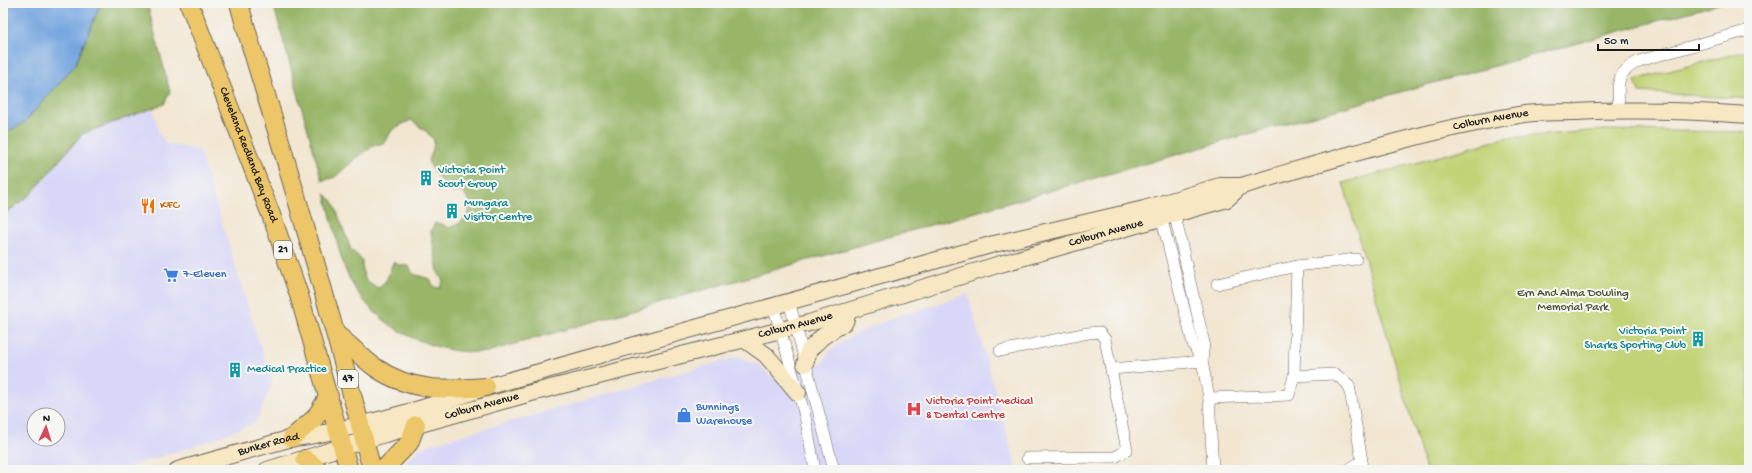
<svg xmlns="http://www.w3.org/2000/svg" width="1752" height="473" font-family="'Gochi Hand',sans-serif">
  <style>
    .built { fill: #d8d7f8; fill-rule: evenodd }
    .green { fill: #c1d376; stroke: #6e7849 }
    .forest { fill: #98b567; stroke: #5a6842 }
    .water { fill: #76a6e0; stroke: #49617e }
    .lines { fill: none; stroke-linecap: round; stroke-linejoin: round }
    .minor-casing { stroke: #67635b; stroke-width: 12 }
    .secondary-casing { stroke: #67635b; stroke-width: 18 }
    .trunk-casing { stroke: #67635b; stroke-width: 20 }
    .minor { stroke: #fff; stroke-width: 11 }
    .secondary { stroke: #f7e8c3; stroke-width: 16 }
    .trunk { stroke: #ecc669; stroke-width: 18 }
    .labels { text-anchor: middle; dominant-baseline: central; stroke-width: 4; stroke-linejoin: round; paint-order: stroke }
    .shield { fill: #f6f6f2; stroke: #5d5d5c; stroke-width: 1 }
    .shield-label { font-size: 11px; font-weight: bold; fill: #1c1c1c }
    .street-label { font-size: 12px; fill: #1c1c1c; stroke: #f6f6f2 }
    .culture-label { font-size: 12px; fill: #0d838f; stroke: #f6f6f2; text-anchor: start }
    .food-label { font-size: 12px; fill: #c56008; stroke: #f6f6f2; text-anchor: start }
    .shop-label { font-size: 12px; fill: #366cbe; stroke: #f6f6f2; text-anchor: start }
    .park-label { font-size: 12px; fill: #4e5337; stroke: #f6f6f2 }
    .health-label { font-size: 12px; fill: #be3a42; stroke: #f6f6f2; text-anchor: start }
  </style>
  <rect width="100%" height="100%" fill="#f6f6f2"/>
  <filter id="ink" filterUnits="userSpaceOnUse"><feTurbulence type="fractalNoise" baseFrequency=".025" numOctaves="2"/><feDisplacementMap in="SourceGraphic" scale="8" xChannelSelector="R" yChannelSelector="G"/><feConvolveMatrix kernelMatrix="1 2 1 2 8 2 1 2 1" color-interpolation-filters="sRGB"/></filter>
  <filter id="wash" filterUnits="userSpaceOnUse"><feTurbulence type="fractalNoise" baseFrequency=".012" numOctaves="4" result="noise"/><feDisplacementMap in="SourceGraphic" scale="16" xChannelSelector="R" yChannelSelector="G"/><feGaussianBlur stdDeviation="0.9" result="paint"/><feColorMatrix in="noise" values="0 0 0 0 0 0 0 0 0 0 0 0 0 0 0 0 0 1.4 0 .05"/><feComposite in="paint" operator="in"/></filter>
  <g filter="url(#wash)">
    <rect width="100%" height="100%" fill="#f2e6d1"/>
    <g class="built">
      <path d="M153,109L159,133L166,144L199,150L272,383L256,422L214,439L119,470H3V211L6,213L31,194L82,134ZM34,415H58V439H34Z"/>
      <polygon points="968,294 1017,470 405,470 410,457 425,446 736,357 760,365 771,377 823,363 829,351 853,335 893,318"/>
    </g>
    <g class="green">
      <polygon points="1749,50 1749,99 1639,92 1635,80"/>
      <polygon points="1603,130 1749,132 1749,470 1426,470 1343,183 1505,138"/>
    </g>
    <g class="forest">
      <polygon points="101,3 147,3 170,92 164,104 82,134 31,194 6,213 3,210 3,134 24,123 75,65"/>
      <path d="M273,3H1722L1249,134L487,352C431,356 368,325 346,271C337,248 332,218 325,194L333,201L351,250L362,260C362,275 363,282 379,288L387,279L393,262L399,265L409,266L413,274L430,279L434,287L440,288L443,281L438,272L433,243L431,231L435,223L442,224L449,228L460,223L469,213L470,202L463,192H451L436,175L428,161L433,150L434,140L427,132L411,120L393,129L384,143L373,146L354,160L335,177L322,181Z"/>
    </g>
    <polygon class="water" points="3,3 101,3 75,65 24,123 3,134"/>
  </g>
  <g filter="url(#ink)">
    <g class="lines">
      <g class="minor-casing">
        <g id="minor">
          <path d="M1619,110C1618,84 1614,74 1639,61L1749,30"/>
          <polyline points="1173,207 1204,343 1202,361 1209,398 1213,470"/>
          <polyline points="1160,212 1193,344 1202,361"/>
          <polyline points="1217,284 1297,266 1356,259"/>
          <polyline points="789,301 834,470"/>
          <polyline points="773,305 805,416 815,470"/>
          <polyline points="1000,351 1088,333 1099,332 1105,339 1127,450 1115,457 1027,458"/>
          <polyline points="1112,369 1202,361"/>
          <polyline points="1294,376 1335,374 1349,385 1362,461 1348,470"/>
          <polyline points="1209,398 1289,395 1294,376 1297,266"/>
        </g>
      </g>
      <g class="secondary-casing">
        <g id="secondary">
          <polyline points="745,340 766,355 798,393"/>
          <polyline points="805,364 809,350 822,337 845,322 848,312"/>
          <path id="s1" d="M178,470L292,438C311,437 328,432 346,428C394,417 440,404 486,387L994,244L1144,209L1220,186H1241C1335,159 1429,129 1525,114C1542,112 1560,112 1577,112C1634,109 1691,111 1749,115"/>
          <path id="s2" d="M267,470L385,434L531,393L809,323L997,265L1227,199L1241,186"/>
        </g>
      </g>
      <g class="trunk-casing">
        <g id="trunk">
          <path id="s3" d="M189,3L273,220L299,295L349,470"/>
          <path d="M239,3C254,60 273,115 289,172C318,271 346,370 372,470"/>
          <path d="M336,334C350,345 362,358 376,368C411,392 446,390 486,387"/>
          <polyline points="292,438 315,418 329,396"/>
          <polyline points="305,459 319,470"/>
          <polyline points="383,470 409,443 416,425"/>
        </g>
      </g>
      <use href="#minor" class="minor"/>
      <use href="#secondary" class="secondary"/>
      <use href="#trunk" class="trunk"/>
    </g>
  </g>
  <defs>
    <g id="building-bare" transform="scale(1.2)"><path d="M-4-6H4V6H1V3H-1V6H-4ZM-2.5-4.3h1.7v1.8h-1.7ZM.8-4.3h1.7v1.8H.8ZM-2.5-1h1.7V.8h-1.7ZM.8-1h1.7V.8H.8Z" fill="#0f9aa8" stroke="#f6f6f2" stroke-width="2.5" paint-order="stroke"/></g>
    <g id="restaurant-bare" transform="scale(1.2)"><path d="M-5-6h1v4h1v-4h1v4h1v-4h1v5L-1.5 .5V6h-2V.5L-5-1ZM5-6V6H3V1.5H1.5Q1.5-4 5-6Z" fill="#e8710a" stroke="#f6f6f2" stroke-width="2.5" paint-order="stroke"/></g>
    <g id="supermarket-bare" transform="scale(1.2)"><path d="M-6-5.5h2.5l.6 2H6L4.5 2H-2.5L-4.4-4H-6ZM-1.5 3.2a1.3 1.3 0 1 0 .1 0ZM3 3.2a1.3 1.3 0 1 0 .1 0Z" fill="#3f7fe0" stroke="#f6f6f2" stroke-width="2.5" paint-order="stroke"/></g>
    <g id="hospital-bare" transform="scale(1.2)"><path d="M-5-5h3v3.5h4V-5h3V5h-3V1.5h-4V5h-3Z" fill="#e0444e" stroke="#f6f6f2" stroke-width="2.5" paint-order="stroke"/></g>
    <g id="shop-bare" transform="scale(1.2)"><path d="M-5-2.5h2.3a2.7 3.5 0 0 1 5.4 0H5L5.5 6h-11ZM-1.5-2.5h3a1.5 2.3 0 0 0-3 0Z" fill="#3f7fe0" stroke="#f6f6f2" stroke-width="2.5" paint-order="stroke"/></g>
  </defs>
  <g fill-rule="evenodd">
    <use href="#building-bare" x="426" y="178"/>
    <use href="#restaurant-bare" x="148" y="206"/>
    <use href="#building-bare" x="452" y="211"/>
    <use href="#supermarket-bare" x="171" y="275"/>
    <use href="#building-bare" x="1698" y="339"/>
    <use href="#building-bare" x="235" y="370"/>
    <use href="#hospital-bare" x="914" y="409"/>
    <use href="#shop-bare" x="684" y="415"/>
  </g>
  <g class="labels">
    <g class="shield">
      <rect x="274" y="241" width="18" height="18" rx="3"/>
      <rect x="338" y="370" width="20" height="18" rx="3"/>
    </g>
    <g class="shield-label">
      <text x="283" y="250">21</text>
      <text x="348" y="379">47</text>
    </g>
    <g class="street-label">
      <text stroke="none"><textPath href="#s1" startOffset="1360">Colburn Avenue</textPath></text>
      <text stroke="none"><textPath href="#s3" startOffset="163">Cleveland Redland Bay Road</textPath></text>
      <text stroke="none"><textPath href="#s2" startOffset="872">Colburn Avenue</textPath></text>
      <text stroke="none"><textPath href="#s2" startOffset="548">Colburn Avenue</textPath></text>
      <text stroke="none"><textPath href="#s2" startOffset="224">Colburn Avenue</textPath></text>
      <text stroke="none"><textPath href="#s1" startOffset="94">Bunker Road</textPath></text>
    </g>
    <g class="culture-label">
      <text x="438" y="171">Victoria Point<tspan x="438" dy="14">Scout Group</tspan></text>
      <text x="464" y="204">Mungara<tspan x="464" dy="14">Visitor Centre</tspan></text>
      <text x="1686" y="332" text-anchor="end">Victoria Point<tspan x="1686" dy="14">Sharks Sporting Club</tspan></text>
      <text x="247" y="370">Medical Practice</text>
    </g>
    <g class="food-label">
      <text x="160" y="206">KFC</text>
    </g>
    <g class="shop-label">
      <text x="183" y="275">7-Eleven</text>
      <text x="696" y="408">Bunnings<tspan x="696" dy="14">Warehouse</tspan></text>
    </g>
    <g class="park-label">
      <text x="1573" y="294">Ern And Alma Dowling<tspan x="1573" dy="14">Memorial Park</tspan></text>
    </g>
    <g class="health-label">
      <text x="926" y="402">Victoria Point Medical<tspan x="926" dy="14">&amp; Dental Centre</tspan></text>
    </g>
  </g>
  <rect width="1752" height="473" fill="none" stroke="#f6f6f2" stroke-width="16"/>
  <g transform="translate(46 427) rotate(4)"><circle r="19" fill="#f6f6f2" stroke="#9f9f9c"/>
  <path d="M0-3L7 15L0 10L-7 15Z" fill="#d1495b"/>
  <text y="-6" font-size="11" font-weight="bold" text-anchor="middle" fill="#1c1c1c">N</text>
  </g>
  <path d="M1598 44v6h101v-6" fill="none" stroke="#1c1c1c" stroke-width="2"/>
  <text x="1604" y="44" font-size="12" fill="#1c1c1c" stroke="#f6f6f2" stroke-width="3" paint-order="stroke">50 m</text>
</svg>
